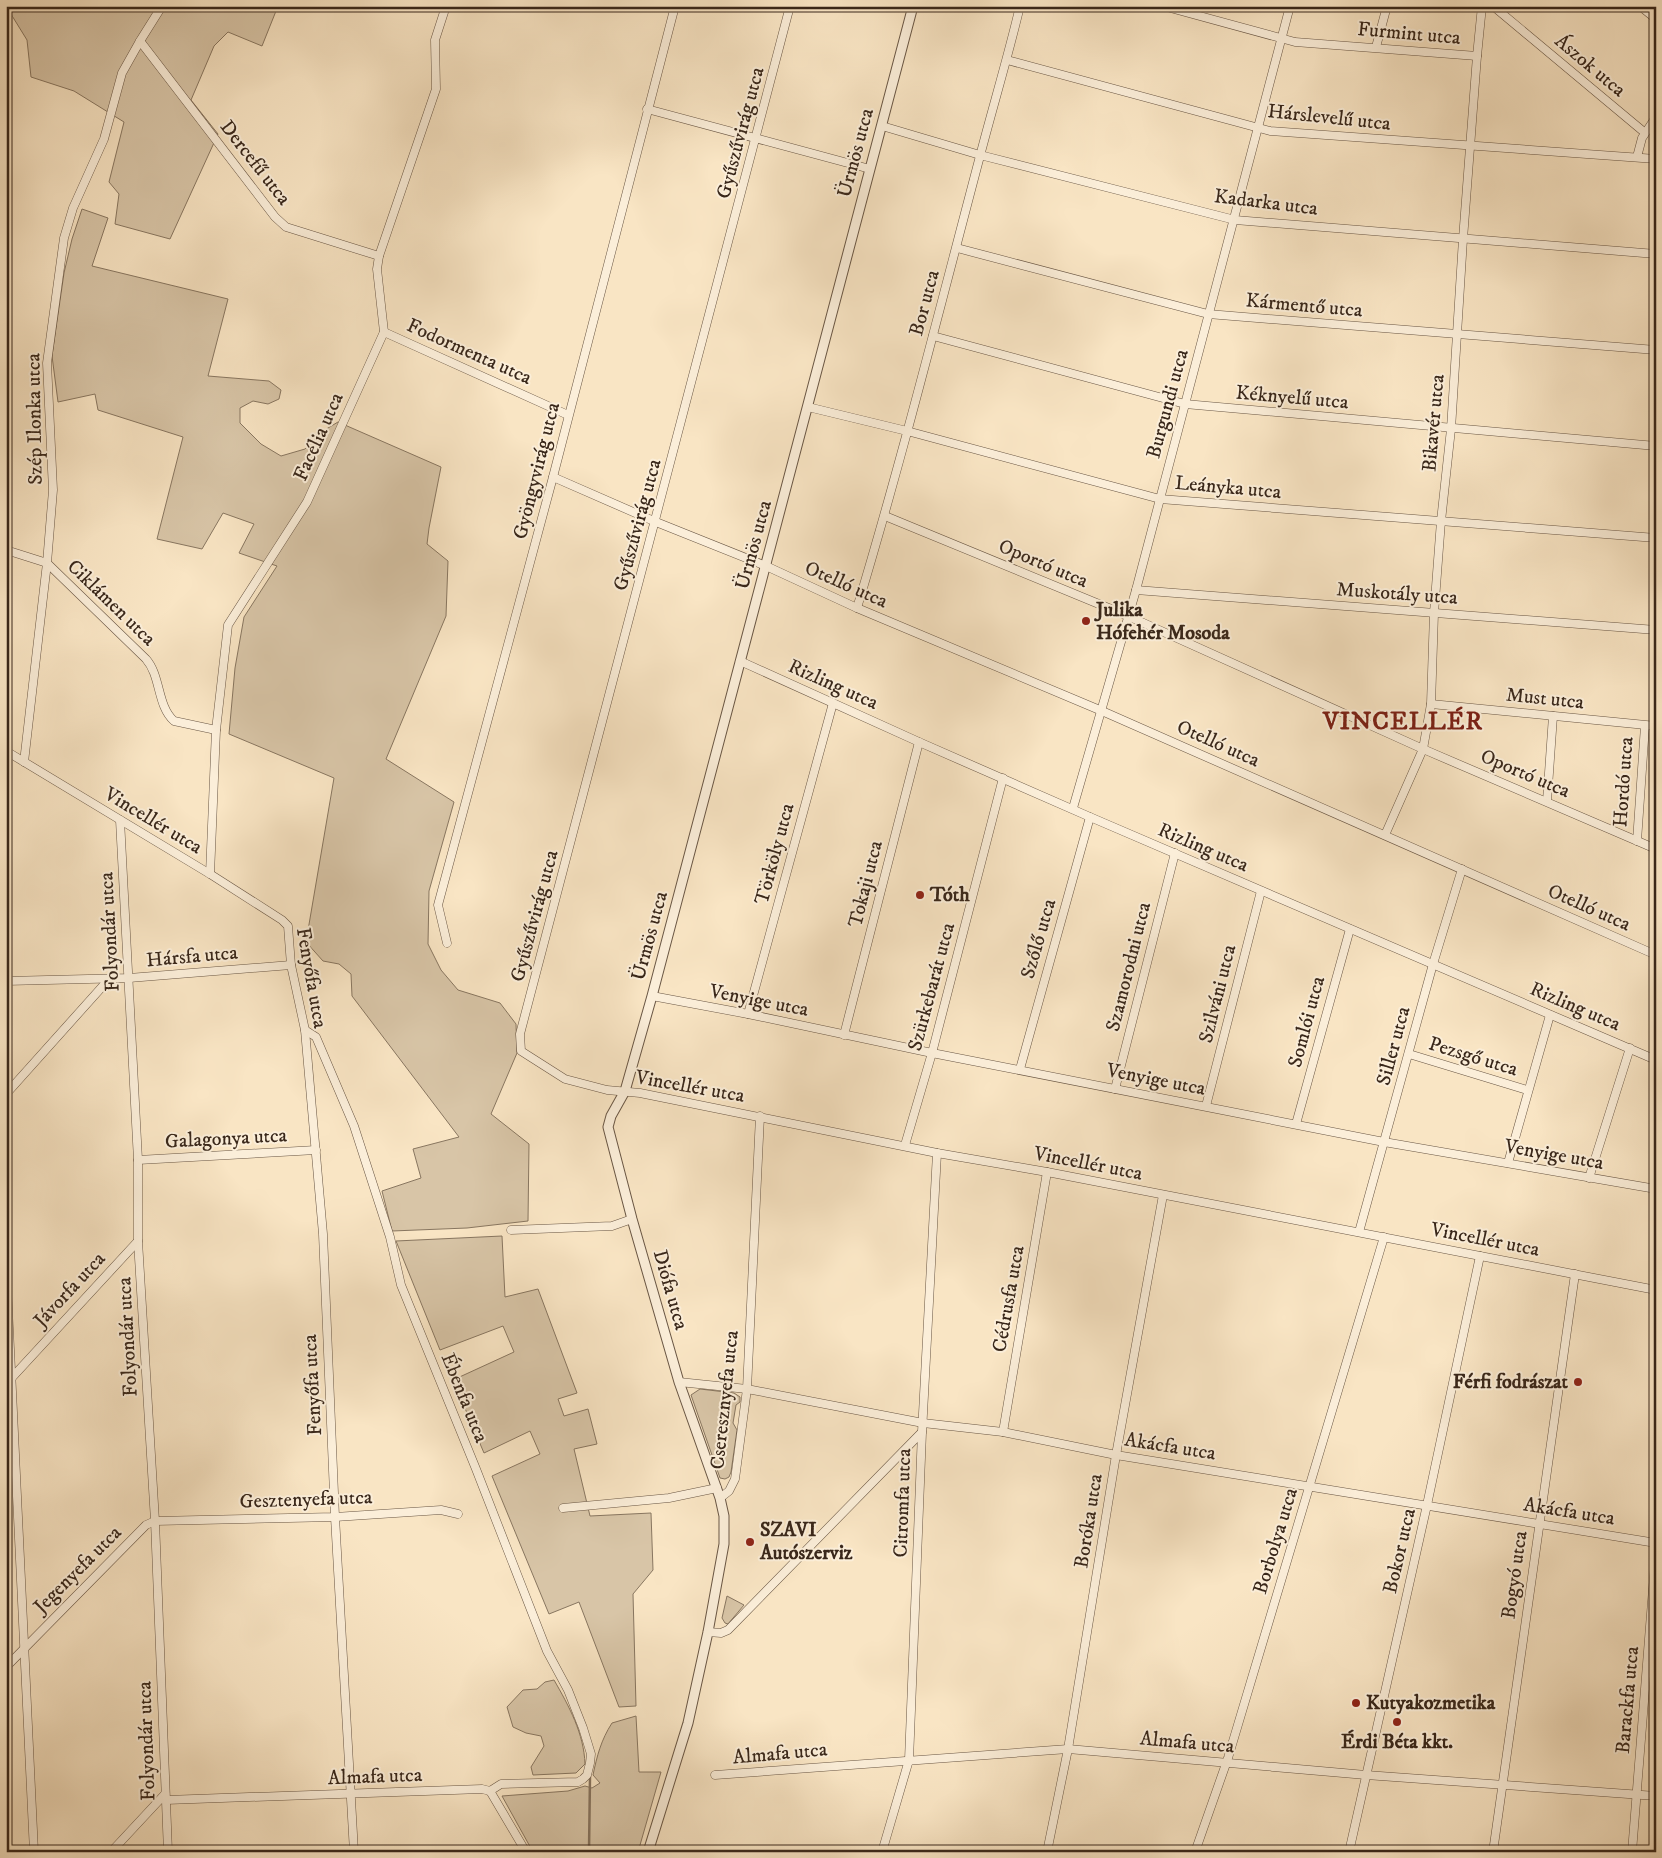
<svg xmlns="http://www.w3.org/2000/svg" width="1662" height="1858" font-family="'IM FELL DW Pica',serif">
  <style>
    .green { fill: #d8c5a7; stroke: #887660 }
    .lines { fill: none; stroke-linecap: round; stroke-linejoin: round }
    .stream { stroke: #85725d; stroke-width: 2.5 }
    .minor-casing { stroke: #695644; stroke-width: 9 }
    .tertiary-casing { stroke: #695644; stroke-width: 11 }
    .minor { stroke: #fbeed9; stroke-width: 8 }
    .tertiary { stroke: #fbeed9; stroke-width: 9 }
    .poi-dot { fill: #8f2418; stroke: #fbeed9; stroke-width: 2 }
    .labels { text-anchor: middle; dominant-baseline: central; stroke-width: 4; stroke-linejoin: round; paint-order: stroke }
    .street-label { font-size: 20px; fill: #39271a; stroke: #fbeed9 }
    .poi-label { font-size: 20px; font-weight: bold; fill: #39271a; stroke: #fbeed9; text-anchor: start }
    .district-label { font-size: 25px; font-weight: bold; letter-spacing: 1px; fill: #7a1f14; stroke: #fbeed9 }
  </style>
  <rect width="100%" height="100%" fill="#f9e5c4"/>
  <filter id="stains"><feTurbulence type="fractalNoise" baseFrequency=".004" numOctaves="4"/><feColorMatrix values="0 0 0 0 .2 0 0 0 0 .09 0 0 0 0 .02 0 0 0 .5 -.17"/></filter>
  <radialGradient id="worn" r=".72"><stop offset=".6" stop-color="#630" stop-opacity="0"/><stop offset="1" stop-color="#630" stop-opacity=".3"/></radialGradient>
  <g class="green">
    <polygon points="6,6 278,6 262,46 228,32 214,46 191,100 218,134 170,239 115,224 119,194 109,182 124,122 74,91 31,77 27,40"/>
    <polygon points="82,209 108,218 92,266 228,299 208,376 269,381 281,390 279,399 268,404 253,401 240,408 240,423 261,444 281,456 305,449 323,431 338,422 441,467 429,528 427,544 448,561 446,616 386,759 454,802 429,891 428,944 441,970 458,990 500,1003 516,1024 517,1053 491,1114 529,1144 528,1221 467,1228 392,1231 382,1191 421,1178 413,1149 459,1137 352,996 351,974 339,964 323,961 306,942 334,778 229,734 235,668 244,617 277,566 239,553 254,524 223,513 202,549 157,539 183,437 98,410 95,394 58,402 52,356 64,273 72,239"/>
    <polygon points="502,1236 505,1297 538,1289 577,1393 558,1399 564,1416 588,1409 597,1444 574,1449 590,1516 651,1513 653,1570 633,1594 636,1706 619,1707 579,1602 549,1614 492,1476 540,1454 530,1431 484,1453 453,1380 514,1352 503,1326 440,1350 396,1241"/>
    <polygon points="700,1389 734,1393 740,1397 740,1402 736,1405 733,1423 737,1430 731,1472 729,1477 725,1479 720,1478 691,1395"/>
    <polygon points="727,1596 744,1605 728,1624 725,1623 722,1618"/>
    <path d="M554,1680C569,1706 584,1734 585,1764L576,1773L533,1775L531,1767L544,1746L541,1736L526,1733L513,1727L507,1707L523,1690L537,1689L545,1682Z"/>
    <path d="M636,1716L639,1772H661L638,1852H533L502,1796L568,1791L585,1786L592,1788L600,1783L593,1775C597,1756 601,1740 612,1723Z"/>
  </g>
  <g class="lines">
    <polyline class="stream" points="589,1852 590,1776"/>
    <g class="minor-casing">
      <g id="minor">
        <polyline points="790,6 520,1034 521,1051 565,1079 607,1090 640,1093 937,1153 1047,1172 1656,1290"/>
        <polyline points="1163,6 1295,42 1477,56"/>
        <polyline points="1493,6 1644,132"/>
        <polyline points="1640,6 1656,19"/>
        <polyline points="140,41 275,217 286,227 379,256"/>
        <polyline points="1376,47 1387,6"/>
        <polyline points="1007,60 1270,131 1656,159"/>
        <polyline points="647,109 870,169"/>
        <polyline points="882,126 980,155 1235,220 1656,254"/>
        <polyline points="1637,157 1642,138 1656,117"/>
        <polyline points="957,248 1208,314 1656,350"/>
        <polyline points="384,332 568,415"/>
        <polyline points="933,336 1185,404 1656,446"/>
        <polyline points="808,407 907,431 1160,499 1656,538"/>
        <polyline points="553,477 656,522 766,566 857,608 1102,711 1656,955"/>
        <polyline points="885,516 1128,616 1423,749 1656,849"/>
        <path d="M6,550L47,563L146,659C161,676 157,706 174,721L216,730"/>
        <polyline points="1136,590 1656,630"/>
        <path d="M857,608C902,459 940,307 980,156C993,106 1008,57 1020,6"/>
        <polyline points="740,661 919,742 1090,817 1656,1060"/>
        <polyline points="1431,704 1656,726"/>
        <polyline points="6,751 210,874 282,920 288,926 291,965 305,1030 323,1234 335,1517 354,1852"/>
        <polyline points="24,762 47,563 53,490 47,363 64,238 73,208 104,139 122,73 140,41 162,6"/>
        <polyline points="1547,801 1553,716"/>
        <polyline points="1073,808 1136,590 1290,6"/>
        <polyline points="120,820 138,1160 138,1241 155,1521 168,1852"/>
        <polyline points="1385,835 1423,749 1431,704 1434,613 1441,521 1451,429 1463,239 1477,56 1482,6"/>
        <polyline points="1637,841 1645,726"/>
        <polyline points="210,874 216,730 228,625 307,502 384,332 377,269 379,256 436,89 435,40 446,6"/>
        <polyline points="447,943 438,905 553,477 675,6"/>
        <polyline points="6,981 129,978 291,965"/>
        <polyline points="652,996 748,1014 932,1053 1384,1142 1656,1189"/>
        <polyline points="748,1014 833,703"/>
        <polyline points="305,1030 316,1037 354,1126 390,1237 401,1285 476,1469 547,1651 568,1690 583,1728 591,1754 590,1763 587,1775 583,1779 578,1782 501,1784 490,1791"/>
        <polyline points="844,1035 919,742"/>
        <polyline points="1409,1054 1527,1090"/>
        <polyline points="1020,1069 1090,817"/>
        <polyline points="1115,1089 1175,853"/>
        <polyline points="6,1094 110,978"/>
        <polyline points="1206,1106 1261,891"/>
        <polyline points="1296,1124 1350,929"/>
        <polyline points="905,1145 932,1053 1003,778"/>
        <polyline points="138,1160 316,1150"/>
        <polyline points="1508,1163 1550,1015"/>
        <polyline points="1589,1178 1630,1048"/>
        <polyline points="511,1230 612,1226 632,1219"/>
        <polyline points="1359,1232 1433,964 1462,869"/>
        <polyline points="6,1266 34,1852"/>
        <polyline points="679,1382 747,1389 923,1423 1003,1432 1116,1455 1656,1543"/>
        <polyline points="6,1384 138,1241"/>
        <polyline points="1003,1432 1047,1172"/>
        <polyline points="720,1498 729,1491 735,1479 747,1389 760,1116"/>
        <polyline points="563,1508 669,1498 717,1488"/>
        <polyline points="708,1632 721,1633 728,1630 922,1432"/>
        <polyline points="6,1667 146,1525 155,1521 335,1517 441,1510 458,1514"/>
        <polyline points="715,1775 1068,1749 1366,1775 1656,1796"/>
        <polyline points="490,1791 526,1852"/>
        <polyline points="166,1800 482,1789 490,1791"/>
        <polyline points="111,1852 165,1794"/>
        <polyline points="882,1852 909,1760 922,1432 937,1153"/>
        <polyline points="1047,1852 1068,1749 1116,1455 1163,1195"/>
        <polyline points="1195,1852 1228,1758 1384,1237"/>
        <polyline points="1349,1852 1427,1505 1480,1256"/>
        <polyline points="1493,1852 1575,1274"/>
        <polyline points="1632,1852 1656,1551"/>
      </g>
    </g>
    <g class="tertiary-casing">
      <polyline id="tertiary" points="648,1852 688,1723 708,1632 724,1544 724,1516 720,1498 679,1382 632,1219 608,1127 611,1116 625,1091 652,996 913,6"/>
    </g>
    <use href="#minor" class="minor"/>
    <use href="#tertiary" class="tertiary"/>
  </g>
  <g class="poi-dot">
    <circle cx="1086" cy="621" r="5"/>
    <circle cx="920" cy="895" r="5"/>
    <circle cx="1578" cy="1382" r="5"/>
    <circle cx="750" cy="1542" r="5"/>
    <circle cx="1356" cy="1703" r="5"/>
    <circle cx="1397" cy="1722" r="5"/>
  </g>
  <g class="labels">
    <g class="street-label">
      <text transform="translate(1409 34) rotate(5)">Furmint utca</text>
      <text transform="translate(1590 66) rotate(40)">Ászok utca</text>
      <text transform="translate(1329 118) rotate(6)">Hárslevelű utca</text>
      <text transform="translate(741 133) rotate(-75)">Gyűszűvirág utca</text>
      <text transform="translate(856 153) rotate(-75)">Ürmös utca</text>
      <text transform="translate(255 163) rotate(52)">Dercefű utca</text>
      <text transform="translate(1266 203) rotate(7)">Kadarka utca</text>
      <text transform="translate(925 303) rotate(-75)">Bor utca</text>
      <text transform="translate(1304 306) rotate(5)">Kármentő utca</text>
      <text transform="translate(469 352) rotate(24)">Fodormenta utca</text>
      <text transform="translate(1292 398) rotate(5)">Kéknyelű utca</text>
      <text transform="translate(1168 404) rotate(-75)">Burgundi utca</text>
      <text transform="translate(35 419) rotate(-91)">Szép Ilonka utca</text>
      <text transform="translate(1434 423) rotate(-85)">Bikavér utca</text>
      <text transform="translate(319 437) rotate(-66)">Facélia utca</text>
      <text transform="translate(537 471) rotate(-76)">Gyöngyvirág utca</text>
      <text transform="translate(1228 488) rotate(5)">Leányka utca</text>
      <text transform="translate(638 525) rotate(-75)">Gyűszűvirág utca</text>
      <text transform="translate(754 545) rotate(-75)">Ürmös utca</text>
      <text transform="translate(1043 564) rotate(23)">Oportó utca</text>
      <text transform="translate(846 585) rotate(24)">Otelló utca</text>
      <text transform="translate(1397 594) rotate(4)">Muskotály utca</text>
      <text transform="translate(111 603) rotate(44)">Ciklámen utca</text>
      <text transform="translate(833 685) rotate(24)">Rizling utca</text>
      <text transform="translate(1545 699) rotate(6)">Must utca</text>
      <text transform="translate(1218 744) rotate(24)">Otelló utca</text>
      <text transform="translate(1525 774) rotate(23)">Oportó utca</text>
      <text transform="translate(1624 782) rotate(-86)">Hordó utca</text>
      <text transform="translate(153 821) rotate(31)">Vincellér utca</text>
      <text transform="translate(1203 848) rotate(23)">Rizling utca</text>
      <text transform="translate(775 854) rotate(-75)">Törköly utca</text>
      <text transform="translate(866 884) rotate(-76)">Tokaji utca</text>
      <text transform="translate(1589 908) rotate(24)">Otelló utca</text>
      <text transform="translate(535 916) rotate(-75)">Gyűszűvirág utca</text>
      <text transform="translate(110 932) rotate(-93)">Folyondár utca</text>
      <text transform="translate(650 936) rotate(-75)">Ürmös utca</text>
      <text transform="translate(1039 939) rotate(-74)">Szőlő utca</text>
      <text transform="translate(192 957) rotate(-5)">Hársfa utca</text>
      <text transform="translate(1129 967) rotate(-76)">Szamorodni utca</text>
      <text transform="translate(311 978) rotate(80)">Fenyőfa utca</text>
      <text transform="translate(932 987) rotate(-75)">Szürkebarát utca</text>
      <text transform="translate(1218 994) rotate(-76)">Szilváni utca</text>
      <text transform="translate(759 1001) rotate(11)">Venyige utca</text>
      <text transform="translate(1575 1007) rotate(23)">Rizling utca</text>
      <text transform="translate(1307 1022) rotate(-75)">Somlói utca</text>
      <text transform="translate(1394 1046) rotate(-75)">Siller utca</text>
      <text transform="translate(1473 1057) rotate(17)">Pezsgő utca</text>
      <text transform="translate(1156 1080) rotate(11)">Venyige utca</text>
      <text transform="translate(690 1087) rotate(10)">Vincellér utca</text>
      <text transform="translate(226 1139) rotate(-3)">Galagonya utca</text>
      <text transform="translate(1554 1155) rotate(10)">Venyige utca</text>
      <text transform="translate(1088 1164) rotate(11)">Vincellér utca</text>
      <text transform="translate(1485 1240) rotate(11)">Vincellér utca</text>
      <text transform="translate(70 1290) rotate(-47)">Jávorfa utca</text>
      <text transform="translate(670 1290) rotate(74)">Diófa utca</text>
      <text transform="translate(1009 1299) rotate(-80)">Cédrusfa utca</text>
      <text transform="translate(128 1337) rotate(-93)">Folyondár utca</text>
      <text transform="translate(313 1385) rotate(-93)">Fenyőfa utca</text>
      <text transform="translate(464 1398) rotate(68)">Ébenfa utca</text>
      <text transform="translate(725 1400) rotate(-84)">Cseresznyefa utca</text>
      <text transform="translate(1170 1447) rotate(9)">Akácfa utca</text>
      <text transform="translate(306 1500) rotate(-2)">Gesztenyefa utca</text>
      <text transform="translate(903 1503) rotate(-88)">Citromfa utca</text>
      <text transform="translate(1569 1512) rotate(9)">Akácfa utca</text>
      <text transform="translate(1089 1521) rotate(-81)">Boróka utca</text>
      <text transform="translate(1276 1541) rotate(-73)">Borbolya utca</text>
      <text transform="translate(1400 1551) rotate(-77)">Bokor utca</text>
      <text transform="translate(78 1570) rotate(-45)">Jegenyefa utca</text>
      <text transform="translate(1515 1575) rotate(-82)">Bogyó utca</text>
      <text transform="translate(1628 1700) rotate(-85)">Barackfa utca</text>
      <text transform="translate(147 1741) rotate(-92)">Folyondár utca</text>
      <text transform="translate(1187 1743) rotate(5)">Almafa utca</text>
      <text transform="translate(780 1754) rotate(-5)">Almafa utca</text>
      <text transform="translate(375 1777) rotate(-2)">Almafa utca</text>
    </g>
    <g class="poi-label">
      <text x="1096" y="610">Julika<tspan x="1096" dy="23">Hófehér Mosoda</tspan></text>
      <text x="930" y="895">Tóth</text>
      <text x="1568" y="1382" text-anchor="end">Férfi fodrászat</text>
      <text x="760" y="1530">SZAVI<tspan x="760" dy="23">Autószerviz</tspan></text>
      <text x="1366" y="1703">Kutyakozmetika</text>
      <text x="1397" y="1742" text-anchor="middle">Érdi Béta kkt.</text>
    </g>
    <g class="district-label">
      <text x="1403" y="721">VINCELLÉR</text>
    </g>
  </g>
  <rect width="1662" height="1858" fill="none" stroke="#f9e5c4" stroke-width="25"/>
  <rect x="8" y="8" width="1647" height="1843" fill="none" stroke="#39271a" stroke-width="2.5"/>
  <rect x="12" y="12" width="1637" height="1833" fill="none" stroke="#39271a"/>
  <rect width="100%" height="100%" filter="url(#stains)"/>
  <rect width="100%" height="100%" fill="url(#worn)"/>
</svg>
